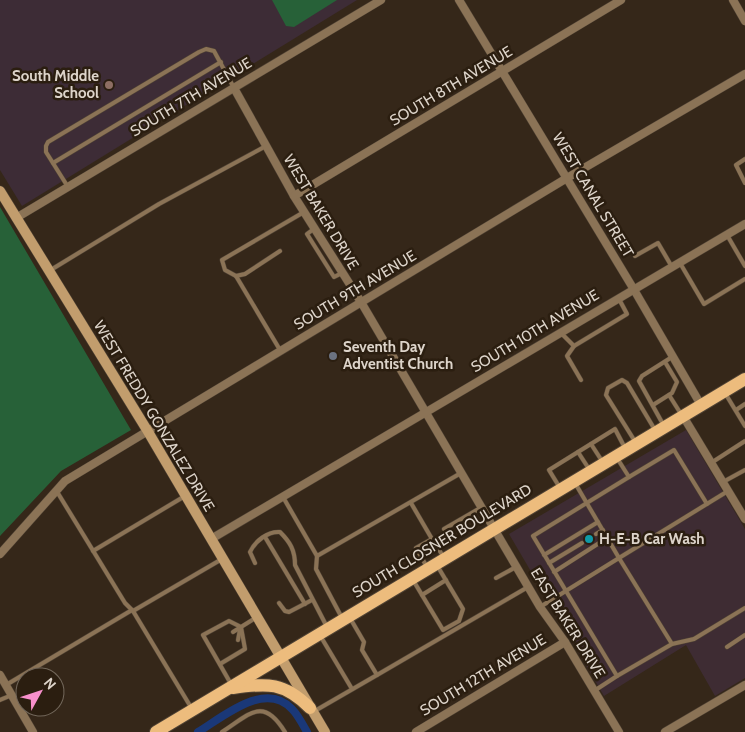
<svg xmlns="http://www.w3.org/2000/svg" width="745" height="732" font-family="Cabin,sans-serif">
  <style>
    .commercial { fill: #3e2c33 }
    .education { fill: #3d2c36 }
    .green { fill: #276138 }
    .lines { fill: none; stroke-linecap: round; stroke-linejoin: round }
    .canal { stroke: #1a3878; stroke-width: 8 }
    .lane-casing { stroke: #504335; stroke-width: 5 }
    .street-casing { stroke: #504335; stroke-width: 9 }
    .secondary-casing { stroke: #504335; stroke-width: 11 }
    .primary-casing { stroke: #504335; stroke-width: 14 }
    .lane { stroke: #8b7356; stroke-width: 4 }
    .street { stroke: #8b7356; stroke-width: 8 }
    .secondary { stroke: #c29d6d; stroke-width: 10 }
    .primary { stroke: #edbc7d; stroke-width: 12 }
    .education-dot { fill: #8d6e63; stroke: #2b1e10; stroke-width: 2 }
    .worship-dot { fill: #6b7280; stroke: #2b1e10; stroke-width: 2 }
    .culture-dot { fill: #0f9aa8; stroke: #2b1e10; stroke-width: 2 }
    .labels { text-anchor: middle; dominant-baseline: central; stroke-width: 5; stroke-linejoin: round; paint-order: stroke }
    .poi-label { font-size: 15px; font-weight: bold; fill: #ddd4ca; stroke: #2b1e10; text-anchor: start }
    .street-label { font-size: 15px; fill: #ddd4ca; stroke: #2b1e10 }
  </style>
  <rect width="100%" height="100%" fill="#352719"/>
  <polygon class="commercial" points="686,430 745,529 745,678 715,696 686,645 604,696 509,534"/>
  <polygon class="education" points="0,0 357,0 22,206 0,170"/>
  <g class="green">
    <polygon points="272,0 337,0 294,27 286,26"/>
    <polygon points="0,207 131,430 61,471 0,536"/>
  </g>
  <g class="lines">
    <path class="canal" d="M198,732C223,717 265,680 292,709C298,715 303,725 307,732"/>
    <g class="lane-casing">
      <g id="lane">
        <polyline points="745,159 736,165 745,183"/>
        <polyline points="53,163 221,62"/>
        <polyline points="68,187 46,152 46,146 48,142 199,52 206,49 214,51 234,88"/>
        <polyline points="315,228 307,234 334,277 342,273"/>
        <polyline points="727,235 745,266"/>
        <polyline points="635,256 658,243 672,267"/>
        <polyline points="680,263 704,304 745,279"/>
        <polyline points="49,271 159,204 266,146"/>
        <polyline points="236,276 245,274 280,251"/>
        <polyline points="560,332 574,346 627,314 619,299"/>
        <polyline points="574,346 567,356 581,380"/>
        <polyline points="280,350 236,276 225,270 222,260 304,212"/>
        <polyline points="725,393 745,426"/>
        <polyline points="669,395 681,414"/>
        <polyline points="653,405 672,393 677,382 665,362"/>
        <polyline points="736,410 745,404"/>
        <polyline points="664,426 639,381 642,376 672,357"/>
        <polyline points="636,443 606,395 608,388 622,380 627,383 655,430"/>
        <polyline points="591,444 602,461"/>
        <polyline points="578,452 589,469"/>
        <polyline points="711,463 745,441"/>
        <polyline points="629,477 674,450 707,504"/>
        <polyline points="723,482 745,470"/>
        <polyline points="575,483 619,558 728,491"/>
        <polyline points="560,488 549,470 615,429 625,448"/>
        <polyline points="56,490 125,603 133,611 192,709"/>
        <polyline points="283,497 317,556 461,473"/>
        <polyline points="411,503 432,539 416,548 427,567"/>
        <polyline points="444,529 482,507"/>
        <polyline points="596,534 603,530"/>
        <polyline points="265,537 305,604"/>
        <polyline points="432,539 443,556"/>
        <polyline points="93,551 185,496"/>
        <polyline points="544,555 598,522"/>
        <polyline points="317,556 316,569 342,618"/>
        <path d="M255,563L250,552C255,541 268,531 280,532C290,542 295,550 295,565L327,627"/>
        <polyline points="549,563 582,543"/>
        <polyline points="554,572 607,538"/>
        <polyline points="496,578 516,567"/>
        <polyline points="413,580 443,630 459,621 463,609 438,567"/>
        <polyline points="422,595 446,580"/>
        <polyline points="279,603 285,611 289,612 312,600"/>
        <polyline points="540,607 619,558 672,644 694,639 745,608"/>
        <polyline points="133,611 222,559"/>
        <polyline points="233,632 241,627"/>
        <polyline points="321,637 352,689"/>
        <polyline points="238,640 240,629"/>
        <polyline points="727,647 745,635"/>
        <polyline points="220,664 245,649 241,627"/>
        <polyline points="377,675 528,587"/>
        <polyline points="617,676 672,644"/>
        <polyline points="231,684 203,635 229,621 241,627 257,617"/>
        <polyline points="6,685 132,610"/>
        <polyline points="594,691 617,676 533,536 629,477 617,458"/>
        <polyline points="0,700 12,695"/>
        <polyline points="313,712 377,675 362,650 364,642 350,618"/>
        <path d="M222,732C250,714 263,696 285,732"/>
      </g>
    </g>
    <g class="street-casing">
      <g id="street">
        <polyline points="459,0 633,288 701,405"/>
        <polyline points="733,0 745,21"/>
        <polyline points="234,88 294,196 361,302 540,607 565,642 619,732"/>
        <polyline points="294,196 621,0"/>
        <polyline points="16,218 381,0"/>
        <polyline points="683,416 745,519"/>
        <polyline points="211,539 745,224"/>
        <polyline points="0,554 65,481 567,178 745,74"/>
        <polyline points="0,675 33,732"/>
        <polyline points="416,732 565,642"/>
        <polyline points="665,732 745,685"/>
      </g>
    </g>
    <g class="secondary-casing">
      <polyline id="secondary" points="0,191 147,430 325,732"/>
    </g>
    <g class="primary-casing">
      <g id="primary">
        <path d="M233,688C268,683 284,682 310,708"/>
        <polyline points="156,732 745,379"/>
      </g>
    </g>
    <use href="#lane" class="lane"/>
    <use href="#street" class="street"/>
    <use href="#secondary" class="secondary"/>
    <use href="#primary" class="primary"/>
  </g>
  <circle class="education-dot" cx="109" cy="85" r="5"/>
  <circle class="worship-dot" cx="333" cy="356" r="5"/>
  <circle class="culture-dot" cx="589" cy="539" r="5"/>
  <g class="labels">
    <g class="poi-label">
      <text x="99" y="76" text-anchor="end">South Middle<tspan x="99" dy="17">School</tspan></text>
      <text x="343" y="347">Seventh Day<tspan x="343" dy="17">Adventist Church</tspan></text>
      <text x="599" y="539">H-E-B Car Wash</text>
    </g>
    <g class="street-label">
      <text transform="translate(451 86) rotate(-31)">SOUTH 8TH AVENUE</text>
      <text transform="translate(191 97) rotate(-31)">SOUTH 7TH AVENUE</text>
      <text transform="translate(593 195) rotate(59)">WEST CANAL STREET</text>
      <text transform="translate(321 212) rotate(59)">WEST BAKER DRIVE</text>
      <text transform="translate(355 290) rotate(-31)">SOUTH 9TH AVENUE</text>
      <text transform="translate(535 331) rotate(-31)">SOUTH 10TH AVENUE</text>
      <text transform="translate(154 416) rotate(59)">WEST FREDDY GONZALEZ DRIVE</text>
      <text transform="translate(442 541) rotate(-31)">SOUTH CLOSNER BOULEVARD</text>
      <text transform="translate(568 623) rotate(58)">EAST BAKER DRIVE</text>
      <text transform="translate(483 675) rotate(-31)">SOUTH 12TH AVENUE</text>
    </g>
  </g>
  <g transform="translate(40 692) rotate(50)"><circle r="24" fill="#2b1e10" stroke="#72675a"/>
  <path d="M0-4L9 19L0 12L-9 19Z" fill="#f890cc"/>
  <text y="-8" font-size="14" font-weight="bold" text-anchor="middle" fill="#ddd4ca">N</text>
  </g>
</svg>
